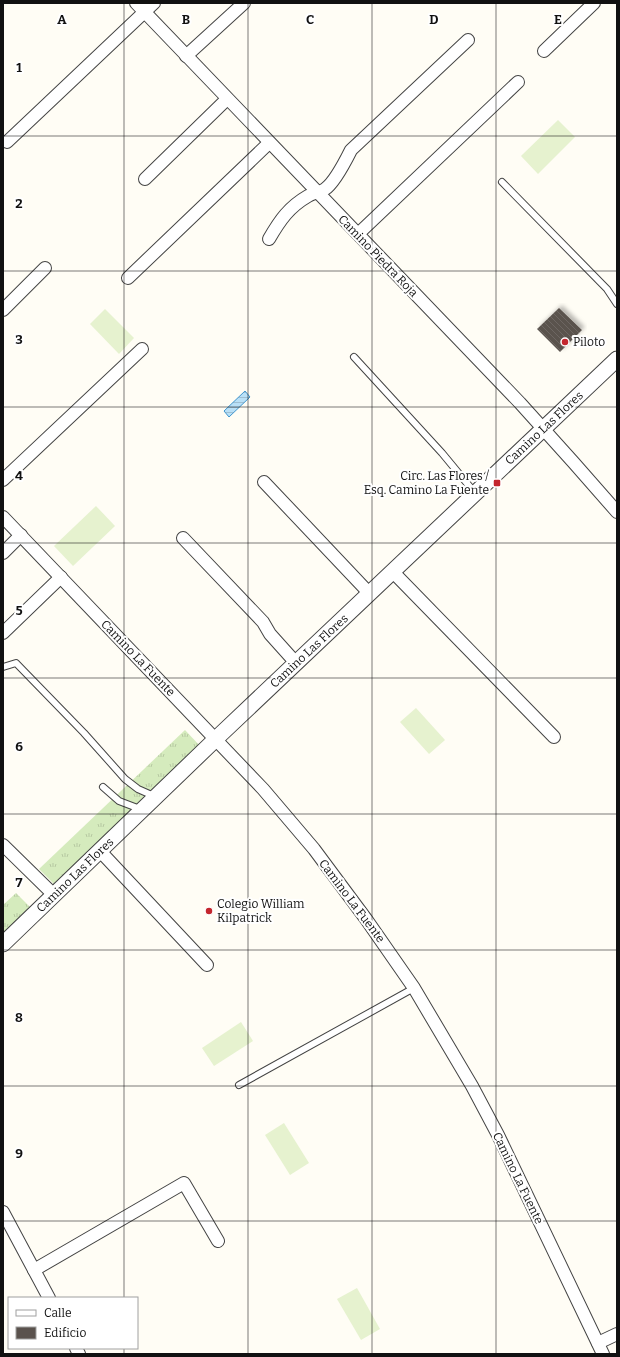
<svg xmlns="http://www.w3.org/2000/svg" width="620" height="1357" font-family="Bitter,serif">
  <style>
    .grass { fill: url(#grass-tufts) }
    .pitch { fill: #e6f2cf }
    .water { fill: url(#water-rules); stroke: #3f96cf }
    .building { fill: url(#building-back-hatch); filter: url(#shadow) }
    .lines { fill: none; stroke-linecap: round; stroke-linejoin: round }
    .service-casing { stroke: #444; stroke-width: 8 }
    .minor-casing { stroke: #444; stroke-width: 14 }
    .tertiary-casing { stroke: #444; stroke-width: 17 }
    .service { stroke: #fff; stroke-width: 6 }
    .minor { stroke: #fff; stroke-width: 12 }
    .tertiary { stroke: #fff; stroke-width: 15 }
    .grid { fill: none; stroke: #111; stroke-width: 1; stroke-opacity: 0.55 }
    .poi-dot { fill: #c4262e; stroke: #fff; stroke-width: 1.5 }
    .labels { text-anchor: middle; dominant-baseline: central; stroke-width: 4; stroke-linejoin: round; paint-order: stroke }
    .street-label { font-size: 12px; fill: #111; stroke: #fff }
    .poi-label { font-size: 12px; fill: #111; stroke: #fff; text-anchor: start }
    .grid-label { font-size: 13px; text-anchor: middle; font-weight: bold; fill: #111; stroke: #fff; stroke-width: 4; stroke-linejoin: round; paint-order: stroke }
  </style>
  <defs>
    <pattern id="grass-tufts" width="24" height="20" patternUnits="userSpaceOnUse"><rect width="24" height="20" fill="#d5ebbd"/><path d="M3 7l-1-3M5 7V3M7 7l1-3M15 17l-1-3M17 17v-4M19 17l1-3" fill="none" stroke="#b6c8a1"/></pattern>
    <pattern id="water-rules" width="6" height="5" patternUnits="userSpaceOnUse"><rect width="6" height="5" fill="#b9e0f7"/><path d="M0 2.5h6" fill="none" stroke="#9ebfd3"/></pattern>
    <pattern id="building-back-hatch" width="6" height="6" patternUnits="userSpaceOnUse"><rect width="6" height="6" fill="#5a524d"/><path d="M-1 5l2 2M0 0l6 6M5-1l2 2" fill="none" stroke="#6d6662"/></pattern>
    <filter id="shadow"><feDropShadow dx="3" dy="-3" stdDeviation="2" flood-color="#0004"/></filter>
  </defs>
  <rect width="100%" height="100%" fill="#fffdf5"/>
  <g class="grass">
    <polygon points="185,730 201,747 56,886 39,869"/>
    <polygon points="16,893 31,908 3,934 3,905"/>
  </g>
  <g class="pitch">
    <polygon points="558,120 575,137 538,174 521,156"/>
    <polygon points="105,309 134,338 119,354 90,324"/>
    <polygon points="96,506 115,526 73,566 54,546"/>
    <polygon points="416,708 445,740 429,754 400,722"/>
    <polygon points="241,1022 253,1041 214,1066 202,1048"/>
    <polygon points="284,1123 309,1163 290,1175 265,1135"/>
    <polygon points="357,1288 380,1329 361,1340 337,1299"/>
  </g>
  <polygon class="water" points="245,391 250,397 229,417 224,411"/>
  <polygon class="building" points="559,308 582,330 560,352 537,329"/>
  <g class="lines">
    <g class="service-casing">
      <g id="service">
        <polyline points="502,182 607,289 617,304"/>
        <polyline points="354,357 442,453 475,493"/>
        <polyline points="3,667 16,663 84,733 125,779 138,789 156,797"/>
        <polyline points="103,787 119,801 140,809"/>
        <polyline points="239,1085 414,988"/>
      </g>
    </g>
    <g class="minor-casing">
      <g id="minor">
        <polyline points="136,3 520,403 574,463 617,512"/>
        <polyline points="544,51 594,3"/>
        <polyline points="186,56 244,3"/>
        <polyline points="7,142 154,3"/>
        <polyline points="145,179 227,99"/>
        <polyline points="358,234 518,82"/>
        <path d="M269,239C280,220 289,207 308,196C313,193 321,192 325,189C334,183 346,160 351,150L468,40"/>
        <polyline points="128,278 269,143"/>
        <polyline points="3,310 45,268"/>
        <polyline points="3,480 142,349"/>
        <polyline points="264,482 370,594"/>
        <polyline points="3,517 263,789 314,849 366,919 414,988 472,1086 498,1135 603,1354"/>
        <polyline points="183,538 263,622 270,634 296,663"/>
        <polyline points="3,553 21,535"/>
        <polyline points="393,572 554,737"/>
        <polyline points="3,633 61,577"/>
        <polyline points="3,845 54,895"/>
        <polyline points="100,851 207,965"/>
        <polyline points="3,1212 49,1298"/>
        <polyline points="34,1270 184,1183 218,1241"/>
        <polyline points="598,1343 617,1334"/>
        <polyline points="76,1348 79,1354"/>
      </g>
    </g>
    <g class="tertiary-casing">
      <polyline id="tertiary" points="3,944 222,733 617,359"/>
    </g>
    <use href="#service" class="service"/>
    <use href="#minor" class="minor"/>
    <use href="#tertiary" class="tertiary"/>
  </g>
  <path class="grid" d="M124,3V1298M248,3V1354M372,3V1354M496,3V1354M3,136H617M3,271H617M3,407H617M3,543H617M3,678H617M3,814H617M3,950H617M3,1086H617M3,1221H617M124,1348V1354"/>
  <g class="poi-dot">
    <circle cx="565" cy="342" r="4"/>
    <rect x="493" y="479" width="8" height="8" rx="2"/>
    <circle cx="209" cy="911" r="4"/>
  </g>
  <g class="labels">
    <g class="street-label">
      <text transform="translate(378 256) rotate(46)">Camino Piedra Roja</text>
      <text transform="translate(544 428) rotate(-43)">Camino Las Flores</text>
      <text transform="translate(309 651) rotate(-43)">Camino Las Flores</text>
      <text transform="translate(138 658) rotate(46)">Camino La Fuente</text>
      <text transform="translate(75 875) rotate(-44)">Camino Las Flores</text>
      <text transform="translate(352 901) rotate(53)">Camino La Fuente</text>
      <text transform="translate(518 1178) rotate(64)">Camino La Fuente</text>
    </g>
    <g class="poi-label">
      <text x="573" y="342">Piloto</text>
      <text x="489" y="476" text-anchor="end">Circ. Las Flores /<tspan x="489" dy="14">Esq. Camino La Fuente</tspan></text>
      <text x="217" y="904">Colegio William<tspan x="217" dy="14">Kilpatrick</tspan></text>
    </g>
  </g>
  <g class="grid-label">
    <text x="62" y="24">A</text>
    <text x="186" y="24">B</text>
    <text x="310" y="24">C</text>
    <text x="434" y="24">D</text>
    <text x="558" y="24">E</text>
    <text x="19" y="72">1</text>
    <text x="19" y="208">2</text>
    <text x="19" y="344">3</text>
    <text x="19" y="480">4</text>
    <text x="19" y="615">5</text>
    <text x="19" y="751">6</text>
    <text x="19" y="887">7</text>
    <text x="19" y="1022">8</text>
    <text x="19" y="1158">9</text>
  </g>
  <rect width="620" height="1357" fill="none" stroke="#111111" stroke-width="8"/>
  <rect x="8" y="1297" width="130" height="52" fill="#ffffff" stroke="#a0a0a0"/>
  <rect x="16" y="1310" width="20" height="6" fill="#ffffff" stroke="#a0a0a0"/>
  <text x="44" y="1317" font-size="12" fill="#111111">Calle</text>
  <rect x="16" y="1327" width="20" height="12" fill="#5a524d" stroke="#a0a0a0"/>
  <text x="44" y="1337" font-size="12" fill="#111111">Edificio</text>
</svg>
